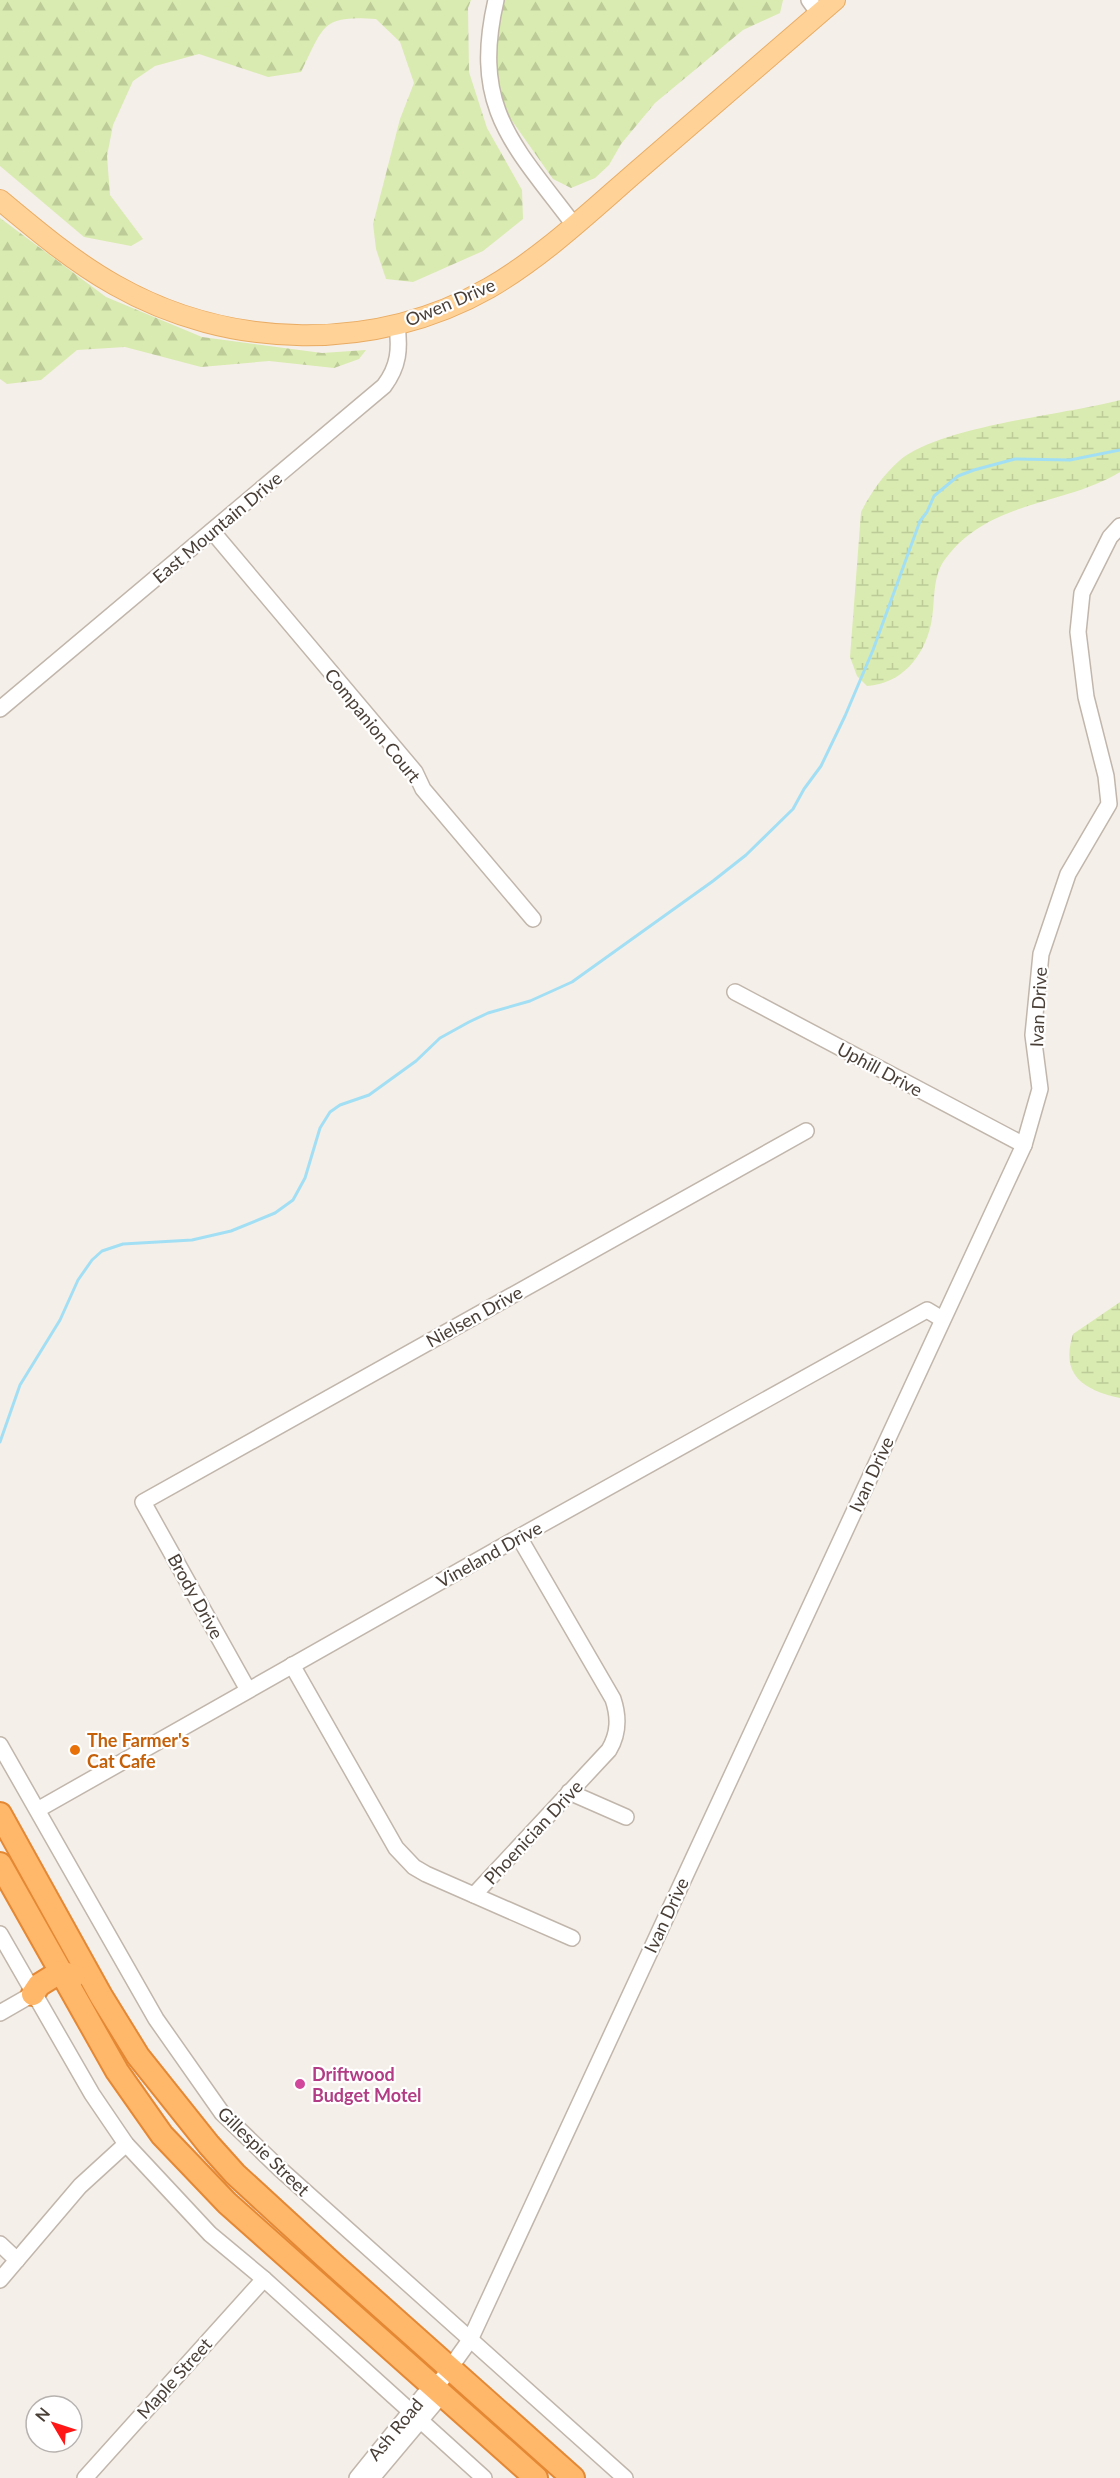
<svg xmlns="http://www.w3.org/2000/svg" width="1120" height="2478" font-family="Lato,sans-serif">
  <style>
    .forest { fill: url(#forest-firs) }
    .wetland { fill: url(#wetland-marsh) }
    .lines { fill: none; stroke-linecap: round; stroke-linejoin: round }
    .stream { stroke: #a3dff4; stroke-width: 3 }
    .minor-casing { stroke: #c1b6ab; stroke-width: 18 }
    .major-casing { stroke: #e9ac63; stroke-width: 22 }
    .highway-casing { stroke: #e48834; stroke-width: 26 }
    .minor { stroke: #fff; stroke-width: 15 }
    .major { stroke: #ffd298; stroke-width: 20 }
    .highway { stroke: #ffb76a; stroke-width: 22 }
    .food-dot { fill: #e8710a; stroke: #fff; stroke-width: 2 }
    .hotel-dot { fill: #d1479c; stroke: #fff; stroke-width: 2 }
    .labels { text-anchor: middle; dominant-baseline: central; stroke-width: 4.5; stroke-linejoin: round; paint-order: stroke }
    .street-label { font-size: 18px; fill: #493f37; stroke: #fff }
    .food-label { font-size: 18px; font-weight: bold; fill: #c56008; stroke: #fff; text-anchor: start }
    .hotel-label { font-size: 18px; font-weight: bold; fill: #b23c85; stroke: #fff; text-anchor: start }
  </style>
  <defs>
    <pattern id="forest-firs" width="22" height="20" patternUnits="userSpaceOnUse" patternTransform="scale(1.5)"><rect width="22" height="20" fill="#d9ebb0"/><path d="M5 1l3.5 6h-7zM16 11l3.5 6h-7z" fill="#bccb98"/></pattern>
    <pattern id="wetland-marsh" width="20" height="14" patternUnits="userSpaceOnUse" patternTransform="scale(1.5)"><rect width="20" height="14" fill="#d9ebb0"/><path d="M1 5h8M5 5V1M11 12h8M15 12V8" fill="none" stroke="#bccb98"/></pattern>
  </defs>
  <rect width="100%" height="100%" fill="#f5efe9"/>
  <g class="forest">
    <path d="M0,0H471L468,8L469,72L487,128L522,190L523,219L483,251L413,282L386,279L376,249L373,224L400,119L414,83L400,42L376,19C321,15 324,26 301,72L268,77L199,54L155,66L133,81L113,125L107,156L110,195L143,239L131,246L84,237L0,166Z"/>
    <polygon points="504,0 783,0 780,13 743,30 655,103 621,144 609,165 595,178 571,188 553,179 510,118 494,76 497,23"/>
    <polygon points="0,218 106,297 202,337 322,353 366,350 359,359 334,368 269,361 201,367 125,347 77,350 41,380 7,384 0,379"/>
  </g>
  <g class="wetland">
    <path d="M1120,400V472C1064,506 989,500 946,558C931,577 936,601 931,624C924,657 901,684 867,686L857,676L850,657L861,512C870,494 883,475 899,461C939,426 1064,415 1120,400Z"/>
    <path d="M1120,1302V1398C1083,1390 1060,1375 1073,1334Z"/>
  </g>
  <g class="lines">
    <polyline class="stream" points="0,1442 20,1385 60,1320 78,1280 92,1260 102,1251 123,1244 192,1240 231,1231 275,1213 293,1200 305,1178 320,1128 330,1112 340,1105 369,1095 416,1061 440,1038 469,1022 488,1013 530,1001 572,982 713,881 746,855 793,809 804,789 821,766 845,716 873,650 920,521 927,512 934,496 958,476 974,470 1015,459 1070,460 1120,450"/>
    <g class="minor-casing">
      <g id="minor">
        <path d="M496,0C471,108 513,144 574,225"/>
        <polyline points="809,0 819,14"/>
        <polyline points="212,531 415,772 423,789 533,919"/>
        <path d="M0,709L384,386C399,366 400,349 397,325"/>
        <polyline points="735,992 1024,1145"/>
        <polyline points="292,1665 396,1848 414,1867 426,1874 572,1938"/>
        <polyline points="248,1690 143,1502 806,1131"/>
        <polyline points="0,1745 156,2019 222,2113 280,2169 625,2478"/>
        <polyline points="569,1792 626,1817"/>
        <polyline points="39,1809 519,1537 927,1310 942,1319"/>
        <path d="M474,1895L609,1750C619,1733 619,1717 613,1699L519,1537"/>
        <polyline points="0,1934 92,2094 126,2144 210,2234 264,2279 410,2411"/>
        <polyline points="0,2013 33,1994"/>
        <polyline points="0,2244 17,2260"/>
        <polyline points="0,2280 80,2186 126,2144"/>
        <polyline points="421,2421 484,2478"/>
        <polyline points="85,2478 264,2279"/>
        <polyline points="357,2478 424,2395 435,2389 470,2340 1024,1145 1040,1089 1033,1035 1041,954 1068,874 1109,804 1106,776 1086,697 1078,632 1082,593 1110,537 1120,526"/>
        <polyline points="372,2478 435,2403 435,2389"/>
      </g>
    </g>
    <g class="major-casing">
      <path id="major" d="M0,200C37,231 74,262 115,285C229,350 375,353 489,288C546,255 595,207 644,165C708,110 772,55 835,0"/>
    </g>
    <g class="highway-casing">
      <g id="highway">
        <polyline points="0,1814 101,1996 138,2056 209,2145 235,2174 333,2264 573,2478"/>
        <polyline points="0,1864 117,2071 162,2135 227,2203 536,2478"/>
        <polyline points="33,1994 39,1985 60,1972 74,1976"/>
      </g>
    </g>
    <use href="#minor" class="minor"/>
    <use href="#major" class="major"/>
    <use href="#highway" class="highway"/>
  </g>
  <circle class="food-dot" cx="75" cy="1750" r="6"/>
  <circle class="hotel-dot" cx="300" cy="2084" r="6"/>
  <g class="labels">
    <g class="street-label">
      <text transform="translate(450 302) rotate(-23)">Owen Drive</text>
      <text transform="translate(217 527) rotate(-40)">East Mountain Drive</text>
      <text transform="translate(373 725) rotate(51)">Companion Court</text>
      <text transform="translate(1038 1007) rotate(-87)">Ivan Drive</text>
      <text transform="translate(880 1069) rotate(28)">Uphill Drive</text>
      <text transform="translate(474 1316) rotate(-29)">Nielsen Drive</text>
      <text transform="translate(871 1474) rotate(-65)">Ivan Drive</text>
      <text transform="translate(489 1554) rotate(-29)">Vineland Drive</text>
      <text transform="translate(196 1596) rotate(61)">Brody Drive</text>
      <text transform="translate(533 1832) rotate(-47)">Phoenician Drive</text>
      <text transform="translate(666 1915) rotate(-65)">Ivan Drive</text>
      <text transform="translate(264 2151) rotate(44)">Gillespie Street</text>
      <text transform="translate(174 2378) rotate(-48)">Maple Street</text>
      <text transform="translate(395 2429) rotate(-50)">Ash Road</text>
    </g>
    <g class="food-label">
      <text x="87" y="1740">The Farmer's<tspan x="87" dy="21">Cat Cafe</tspan></text>
    </g>
    <g class="hotel-label">
      <text x="312" y="2074">Driftwood<tspan x="312" dy="21">Budget Motel</tspan></text>
    </g>
  </g>
  <g transform="translate(54 2424) rotate(309)"><circle r="28" fill="#ffffff" stroke="#b6b2af" stroke-width="1.5"/>
  <path d="M0-4.5L10 22L0 15L-10 22Z" fill="#ff1616"/>
  <text y="-9" font-size="16" font-weight="bold" text-anchor="middle" fill="#493f37">N</text>
  </g>
</svg>
